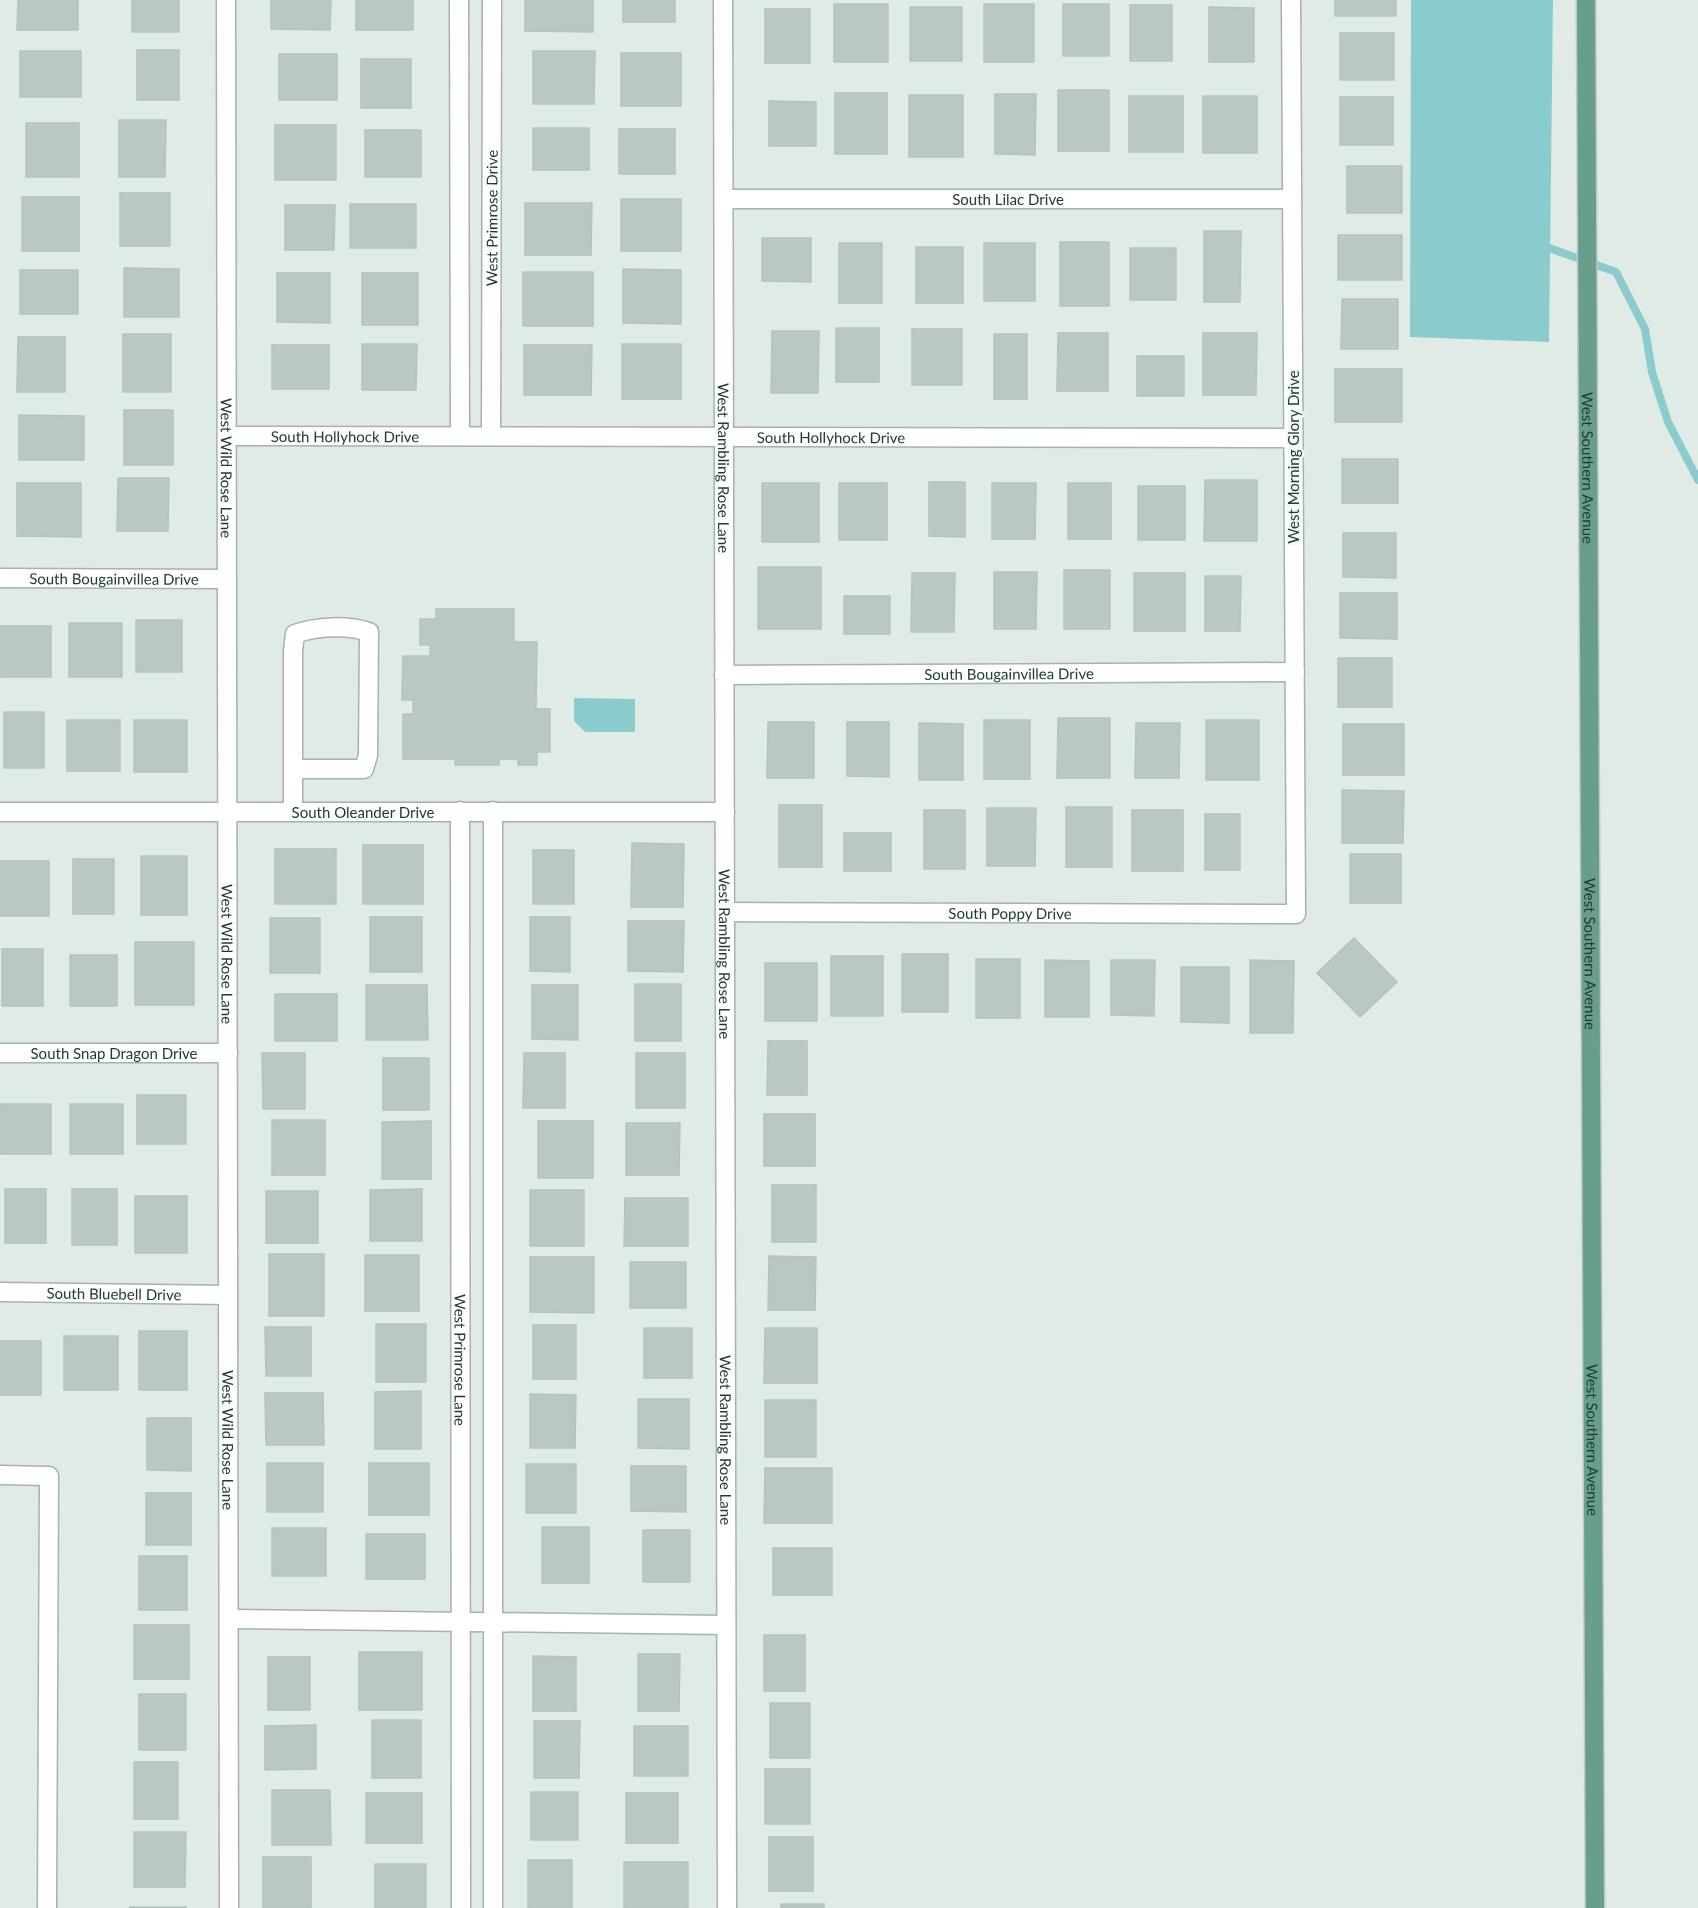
<svg xmlns="http://www.w3.org/2000/svg" width="1698" height="1908" font-family="Lato,sans-serif">
  <style>
    .water { fill: #8acbce }
    .lines { fill: none; stroke-linecap: round; stroke-linejoin: round }
    .stream { stroke: #8acbce; stroke-width: 8 }
    .building { fill: #b9c8c1; stroke: #b3c4bc; stroke-width: 1.5 }
    .minor-casing { stroke: #a4b3ac; stroke-width: 21 }
    .major-casing { stroke: #c1c8c6; stroke-width: 21 }
    .minor { stroke: #fff; stroke-width: 18 }
    .major { stroke: #679f8b; stroke-width: 18 }
    .labels { text-anchor: middle; dominant-baseline: central; stroke-width: 5; stroke-linejoin: round; paint-order: stroke }
    .street-label { font-size: 15px; fill: #223b32; stroke: #f1f8f4 }
  </style>
  <rect width="100%" height="100%" fill="#e1ebe5"/>
  <g class="water">
    <polygon points="1411,0 1553,0 1549,342 1410,337"/>
    <polygon points="574,698 635,699 635,732 585,732 574,721"/>
  </g>
  <g class="lines">
    <polyline class="stream" points="1541,245 1616,272 1645,329 1652,372 1668,422 1698,480"/>
  </g>
  <g class="building">
    <polygon points="18,0 78,0 78,30 17,30"/>
    <rect x="132" y="0" width="47" height="32"/>
    <polygon points="271,0 331,0 330,30 271,29"/>
    <rect x="356" y="0" width="57" height="30"/>
    <polygon points="525,0 593,0 593,32 525,31"/>
    <rect x="623" y="0" width="52" height="22"/>
    <rect x="1335" y="0" width="61" height="16"/>
    <rect x="834" y="4" width="54" height="58"/>
    <rect x="984" y="4" width="50" height="58"/>
    <rect x="1063" y="4" width="46" height="52"/>
    <rect x="1130" y="5" width="42" height="56"/>
    <rect x="910" y="7" width="52" height="54"/>
    <polygon points="1209,7 1254,8 1254,62 1209,62"/>
    <rect x="765" y="9" width="45" height="54"/>
    <rect x="1340" y="33" width="54" height="47"/>
    <rect x="137" y="50" width="42" height="50"/>
    <rect x="20" y="51" width="61" height="46"/>
    <polygon points="533,51 595,51 594,104 533,104"/>
    <rect x="621" y="53" width="60" height="53"/>
    <rect x="279" y="54" width="58" height="46"/>
    <rect x="361" y="59" width="50" height="49"/>
    <rect x="1058" y="90" width="51" height="61"/>
    <rect x="835" y="93" width="52" height="61"/>
    <polygon points="995,94 1036,94 1035,155 995,154"/>
    <rect x="909" y="95" width="54" height="62"/>
    <rect x="1129" y="96" width="54" height="56"/>
    <rect x="1203" y="96" width="54" height="57"/>
    <rect x="1340" y="97" width="53" height="48"/>
    <polygon points="769,101 816,102 816,146 769,146"/>
    <polygon points="119,120 166,120 165,177 119,177"/>
    <rect x="26" y="123" width="53" height="54"/>
    <rect x="275" y="125" width="61" height="55"/>
    <rect x="533" y="128" width="56" height="42"/>
    <rect x="619" y="129" width="56" height="45"/>
    <rect x="365" y="130" width="56" height="47"/>
    <rect x="1347" y="166" width="55" height="47"/>
    <rect x="120" y="193" width="50" height="53"/>
    <rect x="22" y="197" width="57" height="54"/>
    <rect x="621" y="199" width="60" height="52"/>
    <polygon points="525,203 592,203 591,255 525,255"/>
    <rect x="350" y="204" width="66" height="44"/>
    <polygon points="285,205 335,205 334,250 285,250"/>
    <polygon points="1204,231 1241,231 1240,302 1204,302"/>
    <rect x="1338" y="235" width="64" height="45"/>
    <polygon points="762,238 811,238 811,282 762,281"/>
    <rect x="1060" y="242" width="49" height="64"/>
    <rect x="839" y="243" width="43" height="60"/>
    <rect x="984" y="243" width="51" height="58"/>
    <rect x="916" y="247" width="47" height="56"/>
    <rect x="1130" y="248" width="46" height="52"/>
    <polygon points="124,268 179,269 179,317 124,317"/>
    <polygon points="623,269 681,270 681,324 623,323"/>
    <rect x="20" y="270" width="58" height="44"/>
    <rect x="523" y="272" width="70" height="54"/>
    <polygon points="277,273 330,273 330,323 277,322"/>
    <rect x="362" y="273" width="56" height="52"/>
    <polygon points="1342,299 1398,299 1398,349 1341,349"/>
    <rect x="836" y="328" width="43" height="54"/>
    <rect x="912" y="329" width="50" height="56"/>
    <polygon points="772,331 819,331 818,393 771,393"/>
    <polygon points="1058,333 1108,333 1108,391 1057,391"/>
    <polygon points="1203,333 1257,333 1256,395 1203,395"/>
    <rect x="123" y="334" width="48" height="58"/>
    <rect x="994" y="334" width="33" height="65"/>
    <polygon points="18,337 65,337 65,392 17,392"/>
    <polygon points="362,344 417,344 416,390 362,390"/>
    <rect x="622" y="344" width="59" height="55"/>
    <rect x="272" y="345" width="57" height="44"/>
    <polygon points="524,345 592,345 591,395 524,395"/>
    <rect x="1137" y="356" width="47" height="40"/>
    <rect x="1335" y="369" width="67" height="53"/>
    <rect x="124" y="410" width="49" height="55"/>
    <polygon points="19,415 84,416 84,460 19,460"/>
    <rect x="1342" y="459" width="56" height="44"/>
    <polygon points="118,478 169,478 168,531 117,531"/>
    <polygon points="1205,480 1257,480 1257,541 1204,541"/>
    <polygon points="929,482 965,482 965,537 929,536"/>
    <polygon points="17,483 81,483 81,537 17,536"/>
    <rect x="762" y="483" width="57" height="59"/>
    <rect x="839" y="483" width="48" height="57"/>
    <polygon points="992,483 1036,483 1035,539 992,539"/>
    <rect x="1068" y="483" width="43" height="56"/>
    <rect x="1138" y="486" width="47" height="54"/>
    <polygon points="1343,533 1396,533 1396,578 1343,577"/>
    <rect x="758" y="567" width="63" height="62"/>
    <rect x="1064" y="570" width="46" height="59"/>
    <polygon points="994,572 1037,572 1036,629 994,629"/>
    <polygon points="912,573 955,573 954,632 911,632"/>
    <rect x="1134" y="573" width="51" height="58"/>
    <polygon points="1205,576 1241,576 1240,631 1205,631"/>
    <polygon points="1340,593 1397,593 1397,639 1340,638"/>
    <rect x="844" y="596" width="46" height="38"/>
    <polygon points="436,609 514,609 514,642 537,642 536,709 550,709 550,752 537,752 537,765 518,765 518,759 499,759 499,765 455,765 455,759 403,759 403,714 413,714 413,700 402,700 403,656 430,656 430,645 420,645 420,619 436,619"/>
    <rect x="136" y="620" width="46" height="52"/>
    <rect x="69" y="623" width="53" height="54"/>
    <rect x="0" y="626" width="51" height="51"/>
    <rect x="1338" y="658" width="54" height="49"/>
    <rect x="4" y="712" width="40" height="56"/>
    <polygon points="1058,718 1110,718 1110,778 1057,778"/>
    <rect x="67" y="720" width="53" height="51"/>
    <rect x="134" y="720" width="53" height="52"/>
    <rect x="984" y="720" width="46" height="59"/>
    <rect x="1206" y="720" width="53" height="60"/>
    <polygon points="768,722 814,722 814,778 767,778"/>
    <polygon points="847,722 889,722 889,777 847,776"/>
    <polygon points="919,723 963,724 963,780 919,780"/>
    <polygon points="1136,723 1180,723 1179,778 1135,778"/>
    <rect x="1343" y="724" width="61" height="51"/>
    <polygon points="1342,790 1404,791 1403,843 1342,843"/>
    <rect x="779" y="805" width="43" height="62"/>
    <rect x="1066" y="807" width="46" height="60"/>
    <polygon points="987,808 1036,808 1035,866 987,866"/>
    <rect x="924" y="810" width="41" height="59"/>
    <rect x="1132" y="810" width="51" height="61"/>
    <rect x="1205" y="814" width="35" height="56"/>
    <rect x="844" y="833" width="47" height="38"/>
    <polygon points="632,843 684,844 683,907 631,907"/>
    <rect x="363" y="845" width="60" height="59"/>
    <rect x="275" y="849" width="61" height="55"/>
    <rect x="533" y="850" width="41" height="54"/>
    <rect x="1350" y="854" width="51" height="49"/>
    <rect x="141" y="856" width="46" height="59"/>
    <rect x="73" y="859" width="41" height="55"/>
    <rect x="0" y="861" width="49" height="55"/>
    <rect x="370" y="917" width="52" height="55"/>
    <polygon points="530,917 570,917 570,972 530,971"/>
    <rect x="270" y="918" width="50" height="55"/>
    <polygon points="628,921 684,921 683,972 628,971"/>
    <polygon points="1354,938 1397,982 1360,1017 1317,973"/>
    <rect x="135" y="942" width="59" height="63"/>
    <rect x="2" y="949" width="41" height="57"/>
    <rect x="902" y="954" width="46" height="58"/>
    <rect x="70" y="955" width="47" height="51"/>
    <rect x="831" y="956" width="52" height="60"/>
    <rect x="976" y="959" width="44" height="59"/>
    <polygon points="1045,960 1089,961 1089,1017 1045,1017"/>
    <polygon points="1111,960 1155,960 1154,1016 1111,1015"/>
    <polygon points="1250,960 1294,961 1293,1033 1250,1033"/>
    <rect x="765" y="963" width="52" height="58"/>
    <polygon points="1181,967 1229,967 1229,1023 1181,1022"/>
    <rect x="635" y="984" width="46" height="57"/>
    <polygon points="366,985 427,985 428,1040 366,1040"/>
    <polygon points="532,985 578,985 578,1040 532,1039"/>
    <rect x="275" y="994" width="62" height="47"/>
    <polygon points="768,1041 807,1041 807,1095 767,1095"/>
    <polygon points="262,1053 305,1053 305,1109 263,1109"/>
    <polygon points="524,1053 565,1053 565,1108 523,1108"/>
    <rect x="636" y="1053" width="49" height="55"/>
    <rect x="383" y="1058" width="46" height="52"/>
    <rect x="137" y="1095" width="49" height="49"/>
    <rect x="0" y="1104" width="51" height="50"/>
    <rect x="70" y="1104" width="53" height="50"/>
    <rect x="764" y="1114" width="51" height="52"/>
    <rect x="272" y="1120" width="53" height="55"/>
    <polygon points="431,1121 431,1179 382,1179 382,1122"/>
    <rect x="538" y="1121" width="55" height="57"/>
    <polygon points="626,1123 680,1123 679,1175 626,1175"/>
    <rect x="772" y="1185" width="44" height="57"/>
    <rect x="5" y="1189" width="41" height="54"/>
    <rect x="72" y="1189" width="45" height="56"/>
    <polygon points="422,1189 422,1241 370,1241 370,1190"/>
    <rect x="530" y="1190" width="54" height="56"/>
    <rect x="266" y="1191" width="52" height="52"/>
    <rect x="135" y="1196" width="52" height="57"/>
    <polygon points="625,1198 688,1198 688,1246 624,1246"/>
    <rect x="269" y="1254" width="55" height="62"/>
    <rect x="365" y="1255" width="54" height="56"/>
    <polygon points="769,1256 816,1257 815,1310 768,1310"/>
    <polygon points="530,1257 594,1257 594,1313 530,1312"/>
    <rect x="630" y="1262" width="56" height="46"/>
    <rect x="376" y="1324" width="50" height="58"/>
    <rect x="533" y="1325" width="43" height="54"/>
    <polygon points="265,1327 311,1327 311,1376 266,1376"/>
    <rect x="644" y="1328" width="48" height="50"/>
    <polygon points="765,1328 817,1328 817,1383 764,1383"/>
    <rect x="139" y="1331" width="48" height="59"/>
    <rect x="64" y="1336" width="54" height="54"/>
    <rect x="0" y="1341" width="41" height="54"/>
    <polygon points="421,1391 421,1449 375,1449 375,1392"/>
    <polygon points="265,1393 323,1393 324,1445 266,1445"/>
    <polygon points="530,1394 576,1395 575,1448 530,1448"/>
    <polygon points="638,1399 689,1399 689,1449 638,1448"/>
    <rect x="765" y="1400" width="51" height="57"/>
    <polygon points="147,1418 191,1418 191,1471 147,1470"/>
    <rect x="267" y="1463" width="56" height="49"/>
    <rect x="369" y="1463" width="60" height="52"/>
    <rect x="526" y="1464" width="50" height="49"/>
    <polygon points="631,1466 686,1466 686,1512 631,1511"/>
    <polygon points="765,1468 832,1468 832,1523 764,1523"/>
    <rect x="146" y="1493" width="45" height="52"/>
    <rect x="542" y="1527" width="47" height="56"/>
    <rect x="272" y="1528" width="54" height="48"/>
    <rect x="643" y="1530" width="47" height="52"/>
    <rect x="366" y="1534" width="59" height="45"/>
    <rect x="773" y="1548" width="59" height="47"/>
    <rect x="139" y="1556" width="48" height="54"/>
    <rect x="134" y="1625" width="55" height="54"/>
    <rect x="764" y="1635" width="41" height="56"/>
    <rect x="359" y="1652" width="63" height="58"/>
    <polygon points="638,1654 680,1654 679,1711 638,1711"/>
    <polygon points="533,1656 576,1657 576,1711 533,1711"/>
    <rect x="268" y="1657" width="42" height="53"/>
    <rect x="139" y="1694" width="47" height="56"/>
    <rect x="770" y="1703" width="40" height="55"/>
    <rect x="372" y="1720" width="49" height="58"/>
    <polygon points="534,1721 580,1721 579,1778 534,1778"/>
    <polygon points="316,1725 316,1769 265,1770 265,1726"/>
    <rect x="634" y="1726" width="54" height="50"/>
    <rect x="134" y="1762" width="44" height="57"/>
    <rect x="765" y="1769" width="45" height="55"/>
    <polygon points="272,1790 330,1790 331,1845 272,1845"/>
    <rect x="531" y="1792" width="47" height="48"/>
    <rect x="366" y="1793" width="56" height="50"/>
    <rect x="626" y="1793" width="52" height="50"/>
    <polygon points="134,1832 186,1832 185,1887 134,1887"/>
    <rect x="769" y="1837" width="44" height="54"/>
    <rect x="263" y="1857" width="48" height="51"/>
    <rect x="528" y="1860" width="44" height="48"/>
    <rect x="624" y="1862" width="64" height="46"/>
    <rect x="375" y="1864" width="51" height="44"/>
    <rect x="781" y="1904" width="43" height="4"/>
    <rect x="130" y="1907" width="56" height="1"/>
  </g>
  <g class="lines">
    <g class="minor-casing">
      <g id="minor">
        <path id="s1" d="M226,0L229,1908"/>
        <polyline points="459,0 460,436"/>
        <path id="s2" d="M723,0L727,1908"/>
        <path id="s3" d="M724,199H1292"/>
        <path id="s4" d="M227,436L1293,438"/>
        <path id="s5" d="M491,436L492,0"/>
        <path id="s6" d="M0,578L227,579"/>
        <path id="s7" d="M724,675L1295,672"/>
        <path id="s8" d="M460,811L461,1908"/>
        <polyline points="493,811 493,1908"/>
        <path id="s9" d="M0,812H725"/>
        <path d="M293,812V651L295,634C317,626 347,625 369,632L368,755L364,769H293"/>
        <path id="s10" d="M725,912L1296,914L1291,0"/>
        <path id="s11" d="M0,1053H228"/>
        <path id="s12" d="M0,1292L228,1295"/>
        <polyline points="0,1475 49,1476 47,1908"/>
        <polyline points="229,1619 726,1625"/>
      </g>
    </g>
    <g class="major-casing">
      <g id="major">
        <path id="s13" d="M1586,0L1595,1908"/>
      </g>
    </g>
    <use href="#minor" class="minor"/>
    <use href="#major" class="major"/>
  </g>
  <g class="labels">
    <g class="street-label">
      <text stroke="none"><textPath href="#s3" startOffset="284">South Lilac Drive</textPath></text>
      <text stroke="none"><textPath href="#s5" startOffset="218">West Primrose Drive</textPath></text>
      <text stroke="none"><textPath href="#s4" startOffset="118">South Hollyhock Drive</textPath></text>
      <text stroke="none"><textPath href="#s4" startOffset="604">South Hollyhock Drive</textPath></text>
      <text transform="translate(1293 457) rotate(-90)">West Morning Glory Drive</text>
      <text stroke="none"><textPath href="#s1" startOffset="468">West Wild Rose Lane</textPath></text>
      <text stroke="none"><textPath href="#s2" startOffset="468">West Rambling Rose Lane</textPath></text>
      <text stroke="none"><textPath href="#s13" startOffset="468">West Southern Avenue</textPath></text>
      <text stroke="none"><textPath href="#s6" startOffset="114">South Bougainvillea Drive</textPath></text>
      <text stroke="none"><textPath href="#s7" startOffset="285">South Bougainvillea Drive</textPath></text>
      <text stroke="none"><textPath href="#s9" startOffset="363">South Oleander Drive</textPath></text>
      <text stroke="none"><textPath href="#s10" startOffset="285">South Poppy Drive</textPath></text>
      <text stroke="none"><textPath href="#s1" startOffset="954">West Wild Rose Lane</textPath></text>
      <text stroke="none"><textPath href="#s2" startOffset="954">West Rambling Rose Lane</textPath></text>
      <text stroke="none"><textPath href="#s13" startOffset="954">West Southern Avenue</textPath></text>
      <text stroke="none"><textPath href="#s11" startOffset="114">South Snap Dragon Drive</textPath></text>
      <text stroke="none"><textPath href="#s12" startOffset="114">South Bluebell Drive</textPath></text>
      <text stroke="none"><textPath href="#s8" startOffset="549">West Primrose Lane</textPath></text>
      <text stroke="none"><textPath href="#s1" startOffset="1440">West Wild Rose Lane</textPath></text>
      <text stroke="none"><textPath href="#s2" startOffset="1440">West Rambling Rose Lane</textPath></text>
      <text stroke="none"><textPath href="#s13" startOffset="1440">West Southern Avenue</textPath></text>
    </g>
  </g>
</svg>
